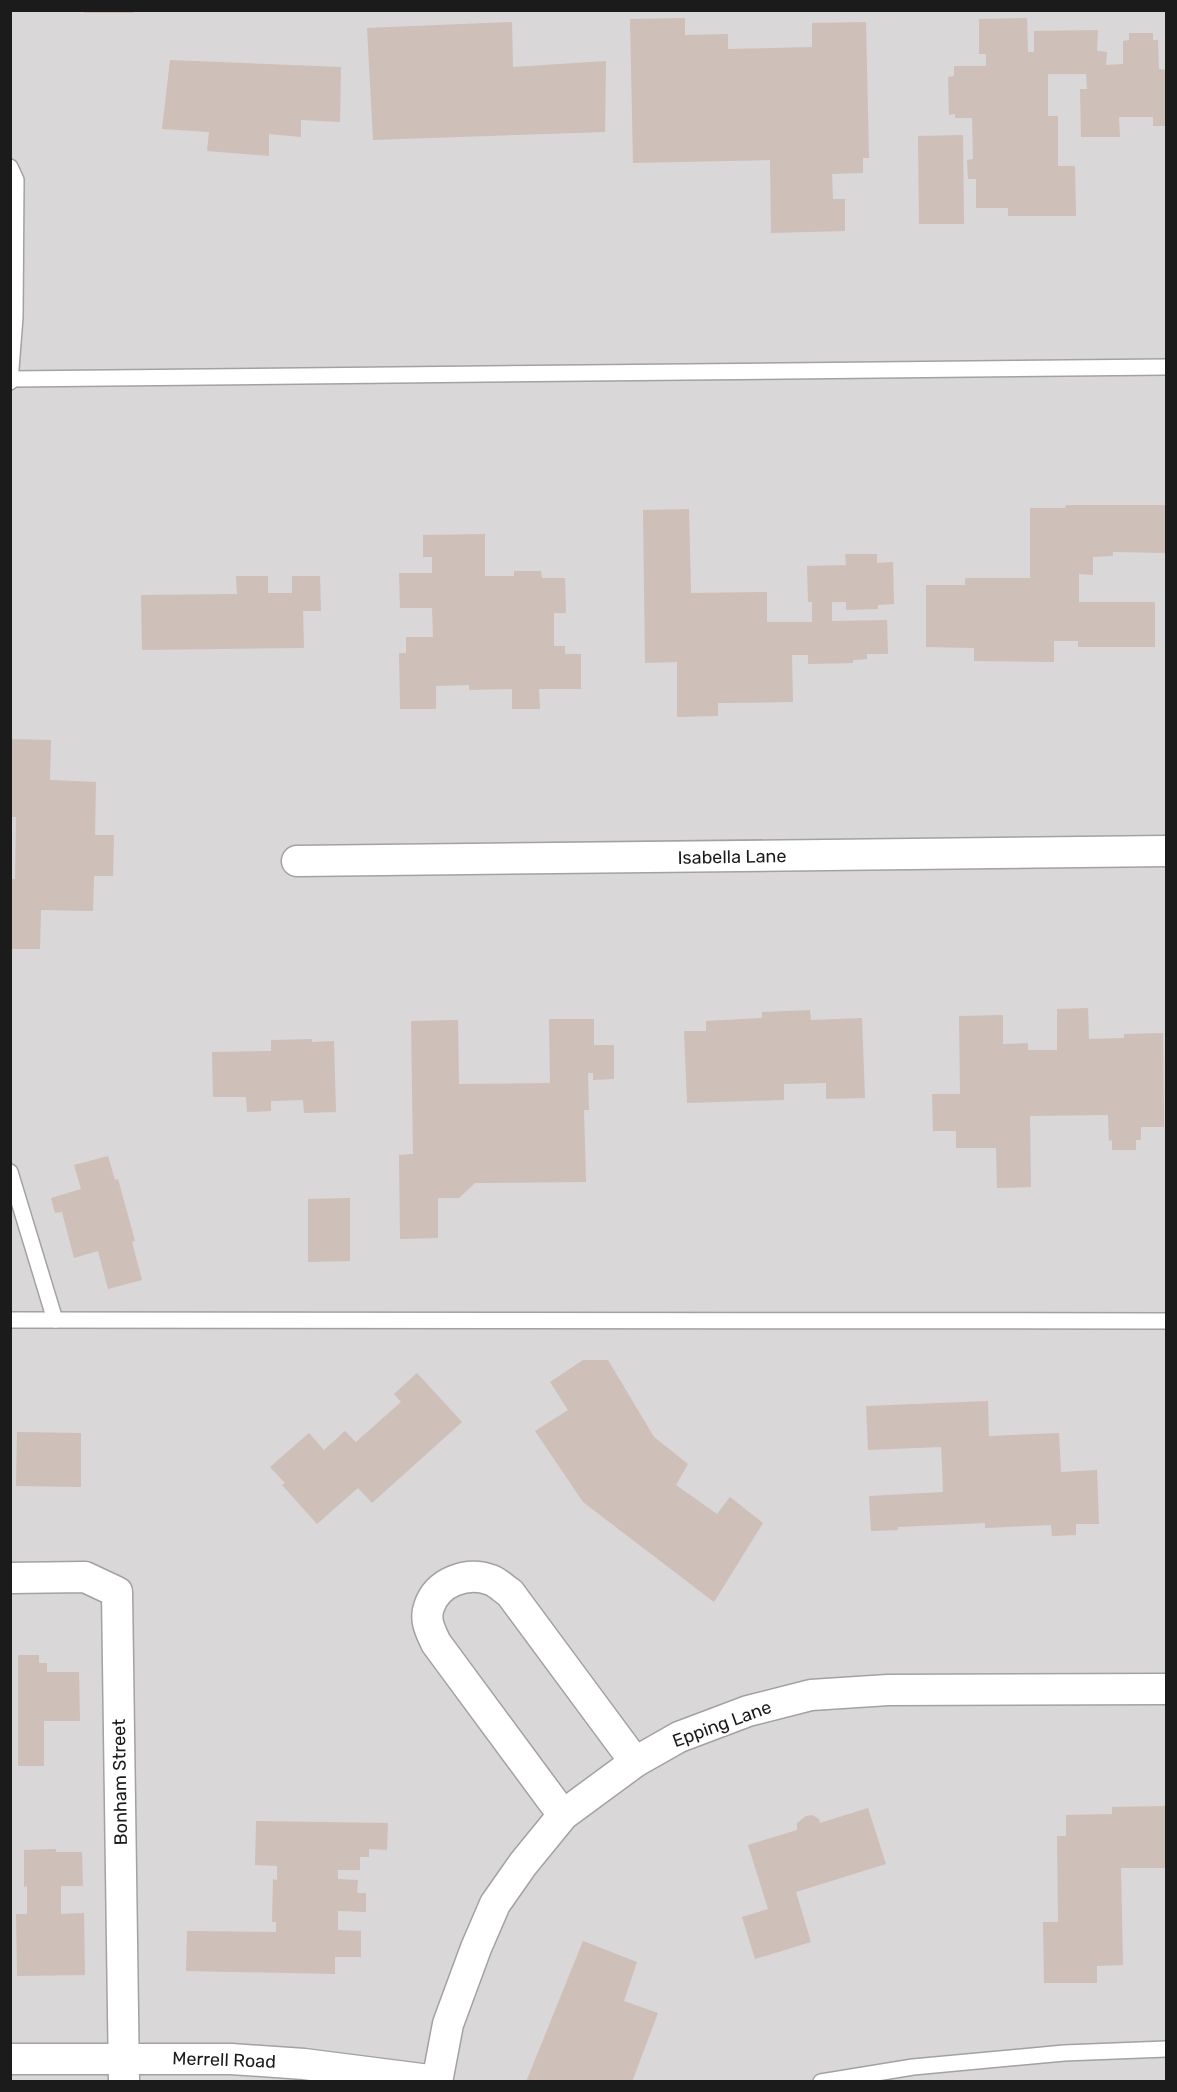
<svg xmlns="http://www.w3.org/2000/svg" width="1177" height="2092" font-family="Rubik,sans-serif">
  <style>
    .residential { fill: #d9d7d7 }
    .building { fill: #cebfb8 }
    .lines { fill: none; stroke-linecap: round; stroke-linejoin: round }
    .service-casing { stroke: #a2a2a2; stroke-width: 18 }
    .minor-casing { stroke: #a2a2a2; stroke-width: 33 }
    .service { stroke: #fff; stroke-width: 15 }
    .minor { stroke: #fff; stroke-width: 30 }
    .labels { text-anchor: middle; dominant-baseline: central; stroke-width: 4.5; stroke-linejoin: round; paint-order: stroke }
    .street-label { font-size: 18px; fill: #1b1b1b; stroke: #fff }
  </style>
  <rect width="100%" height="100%" fill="#eee7de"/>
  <rect class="residential" x="11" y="11" width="1155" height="2070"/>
  <g class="building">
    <rect x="84" y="10" width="50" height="3"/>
    <polygon points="685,18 685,35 728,34 728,49 812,47 812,23 866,22 869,158 863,158 863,173 832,174 833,199 845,199 845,231 771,233 770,160 633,163 630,19"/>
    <polygon points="1027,18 1028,52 1034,52 1034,31 1098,30 1097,51 1107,52 1106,65 1123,64 1123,41 1129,40 1129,33 1153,33 1153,40 1158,40 1159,69 1166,70 1166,126 1153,126 1153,117 1119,117 1120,137 1081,137 1080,89 1087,89 1086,74 1048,74 1048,116 1058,116 1058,166 1075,166 1076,216 1008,216 1008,208 976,208 976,179 968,179 967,160 973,159 972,118 955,118 955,114 949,115 948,77 954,76 954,66 986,66 986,54 979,54 979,19"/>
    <polygon points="512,22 513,67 606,61 605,132 373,140 367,28"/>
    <polygon points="170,60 341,67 340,122 301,120 301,137 269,134 269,156 207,151 209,132 162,129"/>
    <polygon points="963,135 964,224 919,224 918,136"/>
    <polygon points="1066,505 1166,505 1166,553 1113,552 1113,556 1093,557 1093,575 1079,574 1079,602 1155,602 1155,647 1078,647 1078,641 1054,641 1054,662 974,661 974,648 926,647 926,585 965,585 965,578 1030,578 1030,508 1065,508"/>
    <polygon points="689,509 691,593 767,592 767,622 812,622 812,602 808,602 807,566 846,565 845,554 877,554 877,563 893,562 894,604 878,605 878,609 846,610 846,602 832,602 832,621 887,620 888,654 867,654 867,659 853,660 853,663 808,664 808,655 792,655 793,702 718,703 718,716 677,717 677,662 645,663 643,510"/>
    <polygon points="485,534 485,576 514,576 514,571 541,571 542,578 565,578 566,613 554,613 554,646 565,646 565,654 581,654 581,689 539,689 540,709 512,709 512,689 469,690 469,685 436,686 436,709 400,709 399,653 406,653 406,637 433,637 432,608 400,608 399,573 432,573 432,557 423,557 423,535"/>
    <polygon points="236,576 268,576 268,593 292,593 292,576 320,576 321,611 303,611 304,648 142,650 141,595 237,594"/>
    <polygon points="10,739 51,740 50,780 96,782 95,835 114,835 113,876 94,876 93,911 41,910 40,949 10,949 10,879 15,879 16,817 10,817"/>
    <polygon points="1088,1008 1089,1039 1124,1038 1124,1034 1163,1033 1164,1127 1141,1127 1141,1140 1136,1140 1136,1150 1112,1150 1112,1140 1109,1141 1108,1115 1030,1116 1031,1187 997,1188 996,1148 956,1148 956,1131 933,1131 932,1094 960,1094 959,1016 1003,1015 1003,1044 1028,1043 1028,1050 1057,1050 1057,1009"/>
    <polygon points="810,1010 811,1020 862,1018 865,1098 826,1099 826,1083 784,1084 784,1100 687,1103 684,1031 706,1031 706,1021 762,1018 762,1012"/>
    <polygon points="549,1019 594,1019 594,1045 614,1045 614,1079 593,1080 593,1073 588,1073 589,1110 584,1110 586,1182 475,1183 459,1198 438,1198 438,1238 400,1239 399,1155 413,1154 411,1021 458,1020 459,1084 550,1083"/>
    <polygon points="312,1039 312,1042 334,1041 336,1112 304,1113 303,1100 271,1101 271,1111 247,1112 246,1097 213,1097 212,1052 271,1051 271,1040"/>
    <polygon points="108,1156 115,1180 118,1179 135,1241 132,1242 142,1280 108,1289 98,1251 74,1258 62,1212 55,1213 51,1198 81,1189 74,1165"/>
    <polygon points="350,1198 350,1261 308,1262 308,1199"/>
    <polygon points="583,1360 608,1360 654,1437 688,1464 676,1485 717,1514 730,1497 763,1523 714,1602 583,1502 535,1431 568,1410 550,1382"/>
    <polygon points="417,1373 462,1422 372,1503 358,1488 317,1524 282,1485 285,1483 270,1467 309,1433 324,1450 345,1431 356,1442 401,1402 394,1394"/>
    <polygon points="988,1401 989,1436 1059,1433 1061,1472 1097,1470 1099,1524 1076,1524 1076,1535 1052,1536 1051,1525 985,1528 985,1523 898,1527 898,1530 871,1531 869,1496 943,1492 942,1464 941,1447 868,1450 866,1406"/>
    <polygon points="17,1432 81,1433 81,1487 16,1486"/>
    <polygon points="18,1655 39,1655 39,1663 47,1663 47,1672 79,1672 80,1721 44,1721 44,1766 18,1766"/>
    <polygon points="1166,1806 1166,1868 1121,1868 1123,1965 1097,1966 1097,1983 1044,1983 1043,1922 1058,1922 1057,1836 1066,1836 1066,1815 1112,1814 1112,1807"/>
    <polygon points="868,1808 886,1864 796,1892 811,1942 755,1959 742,1917 768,1909 748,1845 797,1830 797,1823 806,1816 812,1815 819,1819 820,1823"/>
    <polygon points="256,1821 388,1823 387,1850 369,1849 369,1857 360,1857 360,1870 338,1870 338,1879 358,1880 357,1893 366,1893 366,1912 338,1911 338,1930 361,1931 361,1957 335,1957 335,1974 186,1971 187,1931 276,1932 276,1922 272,1922 273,1879 277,1880 277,1866 255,1865"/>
    <polygon points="56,1849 56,1852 82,1852 83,1886 61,1886 61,1914 84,1913 85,1975 17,1976 16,1914 27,1914 27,1886 24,1887 24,1850"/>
    <polygon points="583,1941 637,1962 624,2001 658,2013 632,2082 526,2082"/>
  </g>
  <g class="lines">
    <g class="service-casing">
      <g id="service">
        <polyline points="10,167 16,180 15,317 10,382"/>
        <polyline points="11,379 1166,367"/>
        <polyline points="10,1172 55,1320"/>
        <polyline points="10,1320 1166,1321"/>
        <polyline points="821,2082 913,2067 1064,2053 1166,2049"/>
      </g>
    </g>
    <g class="minor-casing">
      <g id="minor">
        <polyline points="297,861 1166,851"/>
        <polyline points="10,1578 85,1577 117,1592 124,2082"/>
        <path d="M563,1815L436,1643C431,1632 424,1620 429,1607C437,1582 467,1571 491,1580C497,1582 504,1589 510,1593L635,1762"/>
        <polyline points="10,2059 231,2059 304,2064 437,2081"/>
        <polyline points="437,2082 448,2024 476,1948 495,1904 523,1864 563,1815 635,1762 679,1737 748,1711 811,1695 888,1690 1166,1689"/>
      </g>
    </g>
    <use href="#service" class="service"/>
    <use href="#minor" class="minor"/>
  </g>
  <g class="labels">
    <g class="street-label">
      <text transform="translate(732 857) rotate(-1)">Isabella Lane</text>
      <text transform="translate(722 1724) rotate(-20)">Epping Lane</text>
      <text transform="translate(120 1782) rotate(-91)">Bonham Street</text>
      <text transform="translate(224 2060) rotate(2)">Merrell Road</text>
    </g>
  </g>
  <rect width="1177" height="2092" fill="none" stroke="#1b1b1b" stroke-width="24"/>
</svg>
